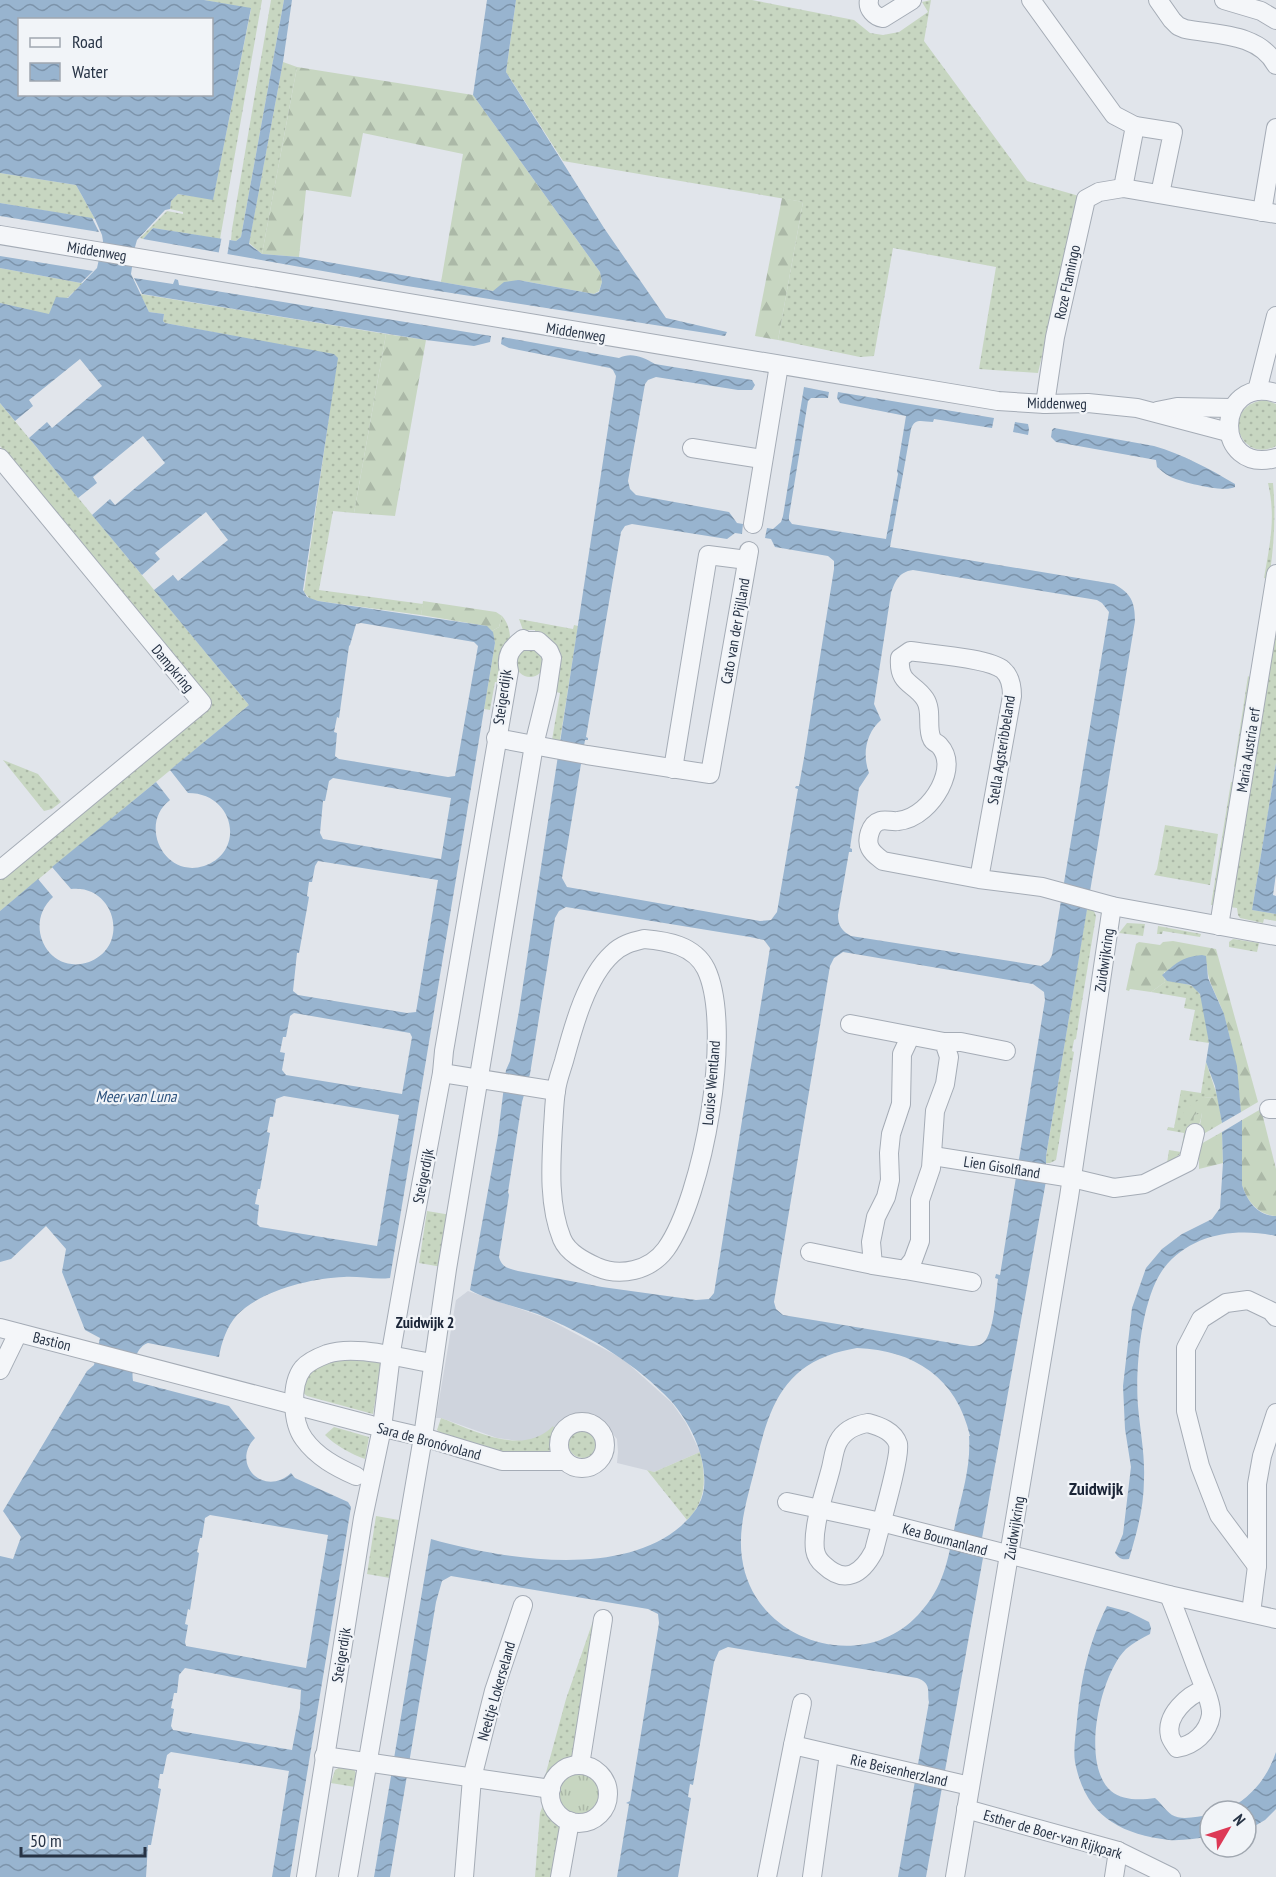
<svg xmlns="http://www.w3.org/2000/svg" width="1276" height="1877" font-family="'PT Sans Narrow',sans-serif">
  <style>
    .built { fill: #cfd4dd }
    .grass { fill: url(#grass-dots) }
    .forest { fill: url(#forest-firs) }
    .park { fill: url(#park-tufts) }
    .water { fill: url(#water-waves); fill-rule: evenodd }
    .pier { fill: #e1e5eb }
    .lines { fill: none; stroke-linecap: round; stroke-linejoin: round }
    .minor-casing { stroke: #a5acb6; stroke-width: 20 }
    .minor { stroke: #f4f6f9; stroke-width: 18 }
    .labels { text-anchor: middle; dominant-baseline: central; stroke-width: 4.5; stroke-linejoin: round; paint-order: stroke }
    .street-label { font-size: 15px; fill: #273345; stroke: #f1f4f8 }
    .water-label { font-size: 16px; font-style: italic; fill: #2d537e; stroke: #f1f4f8 }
    .neighbourhood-label { font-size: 16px; font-weight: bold; fill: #1a2436; stroke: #f1f4f8 }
    .quarter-label { font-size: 18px; font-weight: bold; fill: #1a2436; stroke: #f1f4f8 }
  </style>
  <defs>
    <pattern id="grass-dots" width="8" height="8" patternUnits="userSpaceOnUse" patternTransform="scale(1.5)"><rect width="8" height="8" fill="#c7d6c1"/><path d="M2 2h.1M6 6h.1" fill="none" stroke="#abb8a7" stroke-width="1.8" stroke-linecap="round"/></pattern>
    <pattern id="forest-firs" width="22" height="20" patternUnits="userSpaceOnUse" patternTransform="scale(1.5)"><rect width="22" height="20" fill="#c7d6c1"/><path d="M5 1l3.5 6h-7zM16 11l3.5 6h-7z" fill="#abb8a7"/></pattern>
    <pattern id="park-tufts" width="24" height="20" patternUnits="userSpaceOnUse" patternTransform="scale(1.5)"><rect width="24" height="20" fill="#c7d6c1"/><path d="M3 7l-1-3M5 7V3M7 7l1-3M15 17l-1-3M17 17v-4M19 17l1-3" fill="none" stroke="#abb8a7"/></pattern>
    <pattern id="water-waves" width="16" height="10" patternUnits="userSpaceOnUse" patternTransform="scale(1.5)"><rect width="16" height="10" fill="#98b4cf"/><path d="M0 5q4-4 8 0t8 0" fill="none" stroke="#7c93aa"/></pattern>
  </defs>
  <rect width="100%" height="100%" fill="#e1e5eb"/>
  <polygon class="built" points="468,1291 546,1318 623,1359 672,1403 686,1423 700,1452 654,1472 617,1463 618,1452 617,1439 594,1414 581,1413 566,1418 545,1434 526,1442 497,1438 441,1418 436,1418 456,1300"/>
  <g class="grass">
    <polygon points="204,0 262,0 220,239 153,228 143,239 140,238 167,211 183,214 183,212 170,209 171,201 178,194 213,199 251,9"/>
    <polygon points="271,0 284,0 241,237 236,241 231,240 232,229"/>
    <polygon points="516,0 752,0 854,20 870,33 883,35 899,32 928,12 922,2 931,0 924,41 1027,181 1079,196 1038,373 979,369 996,267 893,248 874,356 860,357 778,340 803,202 563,161 506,72"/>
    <polygon points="283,62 297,67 262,254 249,243"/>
    <polygon points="0,173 76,185 95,219 0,203"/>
    <polygon points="0,268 81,283 83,283 49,315 0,303"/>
    <polygon points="140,294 386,334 354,513 333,511 319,590 423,604 421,615 318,601 310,599 304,592 337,360 335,355 165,323 163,321 164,314 149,312"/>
    <path d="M1265,400L1276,404V446C1239,465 1219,405 1265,400Z"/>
    <polygon points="0,403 249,705 0,911 0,879 212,705 0,446"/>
    <path d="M1268,483H1273C1276,515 1274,547 1269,579L1264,578C1270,544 1276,517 1268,483Z"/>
    <path d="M502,616C518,634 506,662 502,683L495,682L490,710L484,709L495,643L492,631L499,627Z"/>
    <path d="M519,619L573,629L574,625L578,626L560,740H552L560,693L552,691C562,663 567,646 535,633V630H523Z"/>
    <polygon points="1276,631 1276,763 1252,910 1276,914 1276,921 1264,919 1263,923 1240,918 1238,915 1237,908 1230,907"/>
    <circle cx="530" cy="663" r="14"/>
    <polygon points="1248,676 1253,680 1238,767 1234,767"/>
    <polygon points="3,760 38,774 61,802 52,809 44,811"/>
    <polygon points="1231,782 1235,782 1215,905 1211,905"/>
    <polygon points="1165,825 1218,834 1210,885 1154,875 1157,869"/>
    <polygon points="1087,908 1093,909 1096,916 1078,1026 1076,1039 1074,1040 1072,1051 1074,1052 1056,1160 1050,1163 1045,1163"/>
    <polygon points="1127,923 1145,924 1143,936 1119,933"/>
    <polygon points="1158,926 1201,934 1200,937 1163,931 1162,934 1157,934"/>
    <polygon points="1233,939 1259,943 1257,952 1229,947 1229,942"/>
    <path d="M1165,979C1173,983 1183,982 1192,986C1206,992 1207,1029 1209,1043L1189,1040L1195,1010L1184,1008L1186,998L1151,992L1165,982Z"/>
    <path d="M1206,1062L1218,1098L1203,1097L1193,1117L1197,1113H1202C1199,1133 1186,1153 1167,1163L1169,1150L1181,1152L1184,1133L1167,1130L1168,1127L1174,1128L1181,1090L1201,1093Z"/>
    <polygon points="427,1211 451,1215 442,1267 419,1263"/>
    <polygon points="382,1357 373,1414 307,1396 302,1392 302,1380 315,1362"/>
    <path d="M441,1418C475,1431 523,1457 553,1426C557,1431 557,1438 555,1444C541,1472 465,1441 442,1435L437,1430Z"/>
    <path d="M334,1427L369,1437L365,1459C351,1454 336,1446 325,1435Z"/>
    <circle cx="583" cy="1443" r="15"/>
    <path d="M700,1452C706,1477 707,1501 687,1520L647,1470L654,1472Z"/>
    <polygon points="376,1516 399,1520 390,1578 367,1574"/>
    <polygon points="593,1621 597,1626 575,1759 554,1768 544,1780 566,1699"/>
    <path d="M342,1766C358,1768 357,1772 355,1787L331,1783L335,1770Z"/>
    <polygon points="545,1800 555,1818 565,1829 556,1877 535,1877 540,1813"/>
  </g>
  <g class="forest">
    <polygon points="297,67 473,95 600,272 602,282 599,291 594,294 518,280 494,291 441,282 463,154 363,133 351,197 306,190 299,257 262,254"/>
    <polygon points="782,198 803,202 778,340 755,336"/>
    <polygon points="386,334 426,340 395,516 354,513"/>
    <polygon points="423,601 496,612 502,616 499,627 492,631 486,626 421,615"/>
    <path d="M1173,941L1216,949L1258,1102L1241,1112C1238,1079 1233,1047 1224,1015C1219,998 1206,981 1207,963L1166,973L1164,972L1165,982L1151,992L1130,989L1129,991L1126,990L1136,944L1139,942L1160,945L1163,942Z"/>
    <polygon points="1203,1097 1218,1098 1222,1123 1200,1136 1195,1126 1200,1125 1202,1113 1197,1113 1194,1116 1193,1123 1184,1120 1182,1116 1185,1109"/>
    <path d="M1261,1109L1276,1169V1216C1258,1215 1247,1201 1242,1185V1120Z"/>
    <polygon points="1222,1132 1223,1163 1199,1169 1199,1145"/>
  </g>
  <circle class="park" cx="581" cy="1794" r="23"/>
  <g class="water">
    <path d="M0,0H204L251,8L213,200L178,194L171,201L170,209L165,210L137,240L135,247L131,274L149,312L164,314L163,321L165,323L334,354L338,358L303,590L307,597L318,601L487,626L493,632L495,643L390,1278C375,1280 359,1276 344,1277C311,1278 260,1291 237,1315C227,1326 221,1343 219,1357L148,1343C135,1347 131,1369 133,1381L229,1406L255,1438C230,1464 264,1498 291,1473L295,1478L348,1502L351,1507L290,1877H272L289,1771L171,1752L167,1755L163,1774H160L158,1788L161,1789L151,1845H148L146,1877H0V1556L13,1559L21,1537L3,1511L87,1371L94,1365L100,1338L85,1330L62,1272L66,1249L46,1226L11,1259L0,1262V911L38,879L53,897C22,925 49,976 89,962C131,946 115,884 71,889L52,867L156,782L170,800C138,824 164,879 204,866C246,852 235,793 188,793L170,770L249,705L154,590L173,575L178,581L228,540L206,512L155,553L160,559L142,575L92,515L110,499L115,505L165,463L143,436L93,477L97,483L78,498L29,438L47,422L52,428L102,386L80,359L29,400L33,406L15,421L0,403V303L49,314L56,297L68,298L97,268L103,241L102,235L95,219L76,185L0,173ZM20,20H212V94H20ZM361,623L474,642L478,646L455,776L448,777L339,759L335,756L337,733L334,732L337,717L339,718L349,646L350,645L356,624ZM333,778L451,798L441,859L323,839L320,833L323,801H325L329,781ZM318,861L438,880L416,1012L407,1013L298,995L293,991L297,953H299L309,897L307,896L309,882H312L315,866ZM294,1013L410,1033L412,1037L402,1094L286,1075L282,1070L285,1053L280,1052L283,1037H286L290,1016ZM284,1096L399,1115L377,1246L260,1227L257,1224L259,1205L255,1204L258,1189H260L270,1133L267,1132L270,1117H273L276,1099ZM210,1515L328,1535L306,1668L186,1646L185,1642L188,1625L185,1624L188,1609L190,1610L199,1553L197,1552L200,1538H202L205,1518ZM185,1668L301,1690L300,1708L292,1750L173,1730L171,1726L174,1709L171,1708L174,1693H177L179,1675Z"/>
    <polygon points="284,0 292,0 283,62 249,244 262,254 299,257 493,291 504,282 518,280 594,294 599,292 602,282 600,272 473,95 487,0 516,0 506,72 604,228 666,318 727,332 725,336 407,286 143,239 153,228 236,241 241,237"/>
    <polygon points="0,203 92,218 99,232 0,216"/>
    <polygon points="0,256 93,271 81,283 0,268"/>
    <polygon points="134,278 173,284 175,279 178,280 179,285 491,336 490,342 474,346 426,340 142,294"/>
    <path d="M502,337L619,358C631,352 643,357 655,364L752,380L755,385L752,390H738L656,377L648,380L645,384L628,481L630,489L636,495L729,512L737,523L743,524L742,534L735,533L727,539L632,524L625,526L621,532L586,737L588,738V740H585L562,878L567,887L760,921L771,920L777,912L798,789L795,788L796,786H799L804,758L834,569V561L828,556L775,547L771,539L765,538L767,528L773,529L781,522L783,516L804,387L829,392L828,398H811L808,401L789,516V520L792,524L886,539L898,474L897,471L906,416L840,403L837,398L838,392L994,418L992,428L934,419L933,422C923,422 915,417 911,429L890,547L1114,584C1131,593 1135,602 1135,621L1046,1156V1181L982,1538L983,1558L926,1877H898L929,1702C927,1692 932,1683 917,1678L728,1647L719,1651L714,1662L693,1785L690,1784L688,1797L691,1798L678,1877H617L629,1804L626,1803L630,1801L659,1623L658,1614L648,1609L451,1576L442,1581L436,1602L390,1877H374L431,1539C502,1559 620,1579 681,1526C693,1515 702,1504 704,1488C707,1457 691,1424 671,1401C637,1365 592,1337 547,1318C522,1307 493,1303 470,1290L498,1135L506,1070L510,1061L519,1011L616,376L613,370L610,368L509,348L501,344ZM913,570L1097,600L1102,603L1109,612L1052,955L1049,961L1041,966L851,936C842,931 838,926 838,915L849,852H852V849L850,848L859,788L869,773C862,754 866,733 881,720L874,704L891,593C895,582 898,572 913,570ZM566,907L750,937L764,940L770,948L714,1293L709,1299L696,1300L602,1287L518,1271C508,1268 502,1268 499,1257L509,1195L508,1192L522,1102L530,1074L555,918L559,911ZM843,952L1033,984L1044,992L1045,1000L1000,1275L996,1274L995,1278L998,1279C996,1293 994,1333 984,1342C980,1346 975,1346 970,1346L783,1315L776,1309L774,1302L830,966L834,958ZM857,1348C914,1350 957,1378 970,1436H969C971,1464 963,1491 957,1516C948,1555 947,1584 918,1615C861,1676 753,1641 742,1558C737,1525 750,1491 757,1459C767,1416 780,1373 827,1356C836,1352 847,1350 857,1348Z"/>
    <polygon points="1015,422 1028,424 1029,429 1028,435 1013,432"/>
    <path d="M1054,428L1154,446C1182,454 1210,469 1235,484V487C1224,493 1180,482 1169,476C1165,474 1161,470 1157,467L1156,460L1056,442L1051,437L1052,430Z"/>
    <polygon points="1276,763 1276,874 1273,895 1276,896 1276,914 1252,910"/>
    <path d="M1202,955L1206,956L1208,978L1224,1014L1237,1066L1241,1112L1222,1123L1215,1086L1206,1062L1209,1043L1200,994L1191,985L1167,981L1162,975C1175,965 1180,957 1202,955Z"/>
    <path d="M1242,1120V1185C1247,1201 1258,1216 1276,1216V1236C1236,1227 1190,1234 1164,1268C1141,1298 1135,1370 1138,1406C1140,1430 1145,1454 1144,1479C1144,1507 1137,1532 1129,1559C1122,1560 1120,1559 1115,1553L1123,1534L1131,1467L1125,1429L1123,1386L1132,1308L1146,1268L1162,1249L1182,1234L1212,1219L1220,1208L1223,1163L1222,1132Z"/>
    <path d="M1107,1606L1129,1612L1149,1622L1151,1628L1150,1634C1142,1638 1133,1643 1126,1649C1100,1675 1080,1764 1111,1791C1123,1801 1141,1800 1155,1798C1161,1803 1166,1811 1172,1815C1182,1821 1198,1816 1210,1815V1837C1197,1838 1182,1841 1169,1840C1118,1834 1085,1814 1075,1762C1073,1749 1076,1733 1077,1720C1081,1679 1088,1644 1107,1606Z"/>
    <path d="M1276,1752V1809L1265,1820L1246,1831V1811H1224C1250,1799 1267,1779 1276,1752Z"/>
  </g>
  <polygon class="pier" points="222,236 230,237 227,257 218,256"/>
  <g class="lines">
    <g class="minor-casing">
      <g id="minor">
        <path d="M869,0C867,9 875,17 883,18L912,0"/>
        <polyline points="1031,0 1114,115 1135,126 1123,188"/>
        <path d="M1158,0L1172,20L1178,26L1185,29C1216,35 1259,33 1276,65"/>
        <polyline points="1224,0 1261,11 1276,20"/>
        <polyline points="1135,126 1173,132 1160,194"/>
        <polyline points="1262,212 1276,128"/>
        <polyline points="0,235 998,401 1045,404 1088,403 1137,408 1228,432"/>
        <polyline points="1257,391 1276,316"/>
        <path d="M1276,393C1215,375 1212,475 1276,458"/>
        <polyline points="1045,404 1055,337 1086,199 1099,192 1123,188 1276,214"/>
        <polyline points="1157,411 1177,407 1232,408"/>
        <polyline points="692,448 762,459"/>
        <polyline points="0,458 202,703 0,870"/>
        <polyline points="753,524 779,365"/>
        <polyline points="496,738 587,755 710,774 749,551"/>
        <polyline points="673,769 708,555 747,560"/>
        <path d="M979,879L1012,696C1012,686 1010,676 1003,670C990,658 929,654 910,651L900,658C898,685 914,682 925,699C933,711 926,728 932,739C933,742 937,743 939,745C951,758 947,774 940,788C932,803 917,819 898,821C892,822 886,819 880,821C870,824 866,840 870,848C873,854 878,857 883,861L979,879L1042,887L1112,906L1276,936"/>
        <polyline points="1219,926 1276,574"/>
        <path d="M644,939C667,941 694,945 706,969C734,1028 703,1197 666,1249C650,1271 620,1277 597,1267C584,1261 568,1253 562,1239C548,1204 551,1164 553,1127C554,1115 554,1103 556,1091C557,1081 561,1071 564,1061C573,1028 586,978 612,954C621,945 631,942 644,939Z"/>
        <polyline points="850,1024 944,1042 949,1057 945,1084 935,1111 931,1168 920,1200 920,1241 913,1260 905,1270 873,1265 871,1242 876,1217 886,1197 890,1180 889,1153 891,1134 901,1104 902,1054 910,1037"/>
        <polyline points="944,1042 961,1042 1006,1051"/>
        <polyline points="442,1073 556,1091"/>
        <polyline points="1269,1109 1276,1109"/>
        <polyline points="933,1156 1072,1178 1114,1188 1144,1184 1188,1162 1195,1133"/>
        <polyline points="810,1252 873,1265"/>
        <polyline points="905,1270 972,1282"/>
        <polyline points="0,1328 371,1425 423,1437 502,1461 565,1461"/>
        <polyline points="0,1370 18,1333"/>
        <circle cx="582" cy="1445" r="23"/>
        <path d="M868,1423C879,1426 894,1431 898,1444C901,1458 878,1533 874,1551C862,1574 845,1585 824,1565C819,1561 816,1556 815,1550C812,1526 825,1492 831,1468C833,1460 834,1449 838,1442C844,1430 856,1425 868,1423Z"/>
        <path d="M356,1476C336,1467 317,1457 304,1439C292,1423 290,1384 303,1368C309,1361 319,1357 327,1354C356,1344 402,1359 432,1363"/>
        <polyline points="787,1502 881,1522 1169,1595 1276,1619"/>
        <polyline points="1257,1566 1219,1515 1200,1466 1186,1411 1186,1348 1201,1319 1226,1303 1248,1300 1271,1311 1276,1317"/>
        <path d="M1169,1595C1180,1622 1189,1648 1199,1674C1203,1685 1212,1703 1211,1715C1208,1733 1194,1745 1177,1748C1175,1745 1171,1740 1170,1736C1165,1715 1188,1695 1205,1689"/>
        <polyline points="1251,1613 1257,1566 1257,1484 1262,1456 1276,1413"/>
        <polyline points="793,1745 802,1703"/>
        <polyline points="324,1756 551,1789"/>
        <polyline points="580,1765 603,1619"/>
        <circle cx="579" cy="1794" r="29"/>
        <polyline points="966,1809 1118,1851 1171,1877"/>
        <path d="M306,1877L363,1518L382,1428L392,1346L407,1260L442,1073L444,1051L509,671C505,656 511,648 523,639V641H538L549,651L552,658L547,692L534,745L447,1269L423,1437L348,1877"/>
        <polyline points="464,1877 472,1778 494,1691 523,1605"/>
        <polyline points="560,1877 570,1821"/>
        <polyline points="767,1877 793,1745 970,1786"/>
        <polyline points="812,1877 829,1754"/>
        <polyline points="955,1877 1069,1197 1112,906"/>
        <polyline points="1114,1877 1118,1851"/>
      </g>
    </g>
    <use href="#minor" class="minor"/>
  </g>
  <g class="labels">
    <g class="street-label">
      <text transform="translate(97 251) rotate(9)">Middenweg</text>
      <text transform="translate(1067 282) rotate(-78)">Roze Flamingo</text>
      <text transform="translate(576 332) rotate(9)">Middenweg</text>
      <text transform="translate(1057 403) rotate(1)">Middenweg</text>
      <text transform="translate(735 631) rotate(-80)">Cato van der Pijlland</text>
      <text transform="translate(173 668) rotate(50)">Dampkring</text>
      <text transform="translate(502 697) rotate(-82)">Steigerdijk</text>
      <text transform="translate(1001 750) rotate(-81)">Stella Agsteribbeland</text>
      <text transform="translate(1248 750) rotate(-81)">Maria Austria erf</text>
      <text transform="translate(1104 960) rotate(-82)">Zuidwijkring</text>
      <text transform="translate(711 1083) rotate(-85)">Louise Wentland</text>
      <text transform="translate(1002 1167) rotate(9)">Lien Gisolfland</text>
      <text transform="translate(423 1176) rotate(-79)">Steigerdijk</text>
      <text transform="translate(52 1341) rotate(14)">Bastion</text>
      <text transform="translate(429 1441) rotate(15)">Sara de Bronóvoland</text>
      <text transform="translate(1014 1528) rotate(-81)">Zuidwijkring</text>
      <text transform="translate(945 1539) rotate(15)">Kea Boumanland</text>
      <text transform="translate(341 1655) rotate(-81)">Steigerdijk</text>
      <text transform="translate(496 1691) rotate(-74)">Neeltje Lokerseland</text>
      <text transform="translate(899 1770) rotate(13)">Rie Beisenherzland</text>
      <text transform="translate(1053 1834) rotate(16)">Esther de Boer-van Rijkpark</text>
    </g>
    <g class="water-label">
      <text x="136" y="1096">Meer van Luna</text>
    </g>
    <g class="neighbourhood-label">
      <text x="425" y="1322">Zuidwijk 2</text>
    </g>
    <g class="quarter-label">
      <text x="1096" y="1488">Zuidwijk</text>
    </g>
  </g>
  <rect x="18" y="18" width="195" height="78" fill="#f1f4f8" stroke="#a0a7b0" stroke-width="1.5"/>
  <rect x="30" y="38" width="30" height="9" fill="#f4f6f9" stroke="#a0a7b0" stroke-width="1.5"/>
  <text x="72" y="48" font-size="18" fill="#273345">Road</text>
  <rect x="30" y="63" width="30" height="18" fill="url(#water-waves)" stroke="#a0a7b0" stroke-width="1.5"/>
  <text x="72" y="78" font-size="18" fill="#273345">Water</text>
  <g transform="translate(1228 1829) rotate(51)"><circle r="28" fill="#f1f4f8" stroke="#a0a7b0" stroke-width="1.5"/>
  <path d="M0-4.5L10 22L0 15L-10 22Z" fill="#dd3956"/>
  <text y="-9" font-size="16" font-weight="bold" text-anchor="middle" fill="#273345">N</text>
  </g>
  <path d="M21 1847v9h124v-9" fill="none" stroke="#273345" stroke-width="3"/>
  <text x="30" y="1847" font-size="18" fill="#273345" stroke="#f1f4f8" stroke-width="4.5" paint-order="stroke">50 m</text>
</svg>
